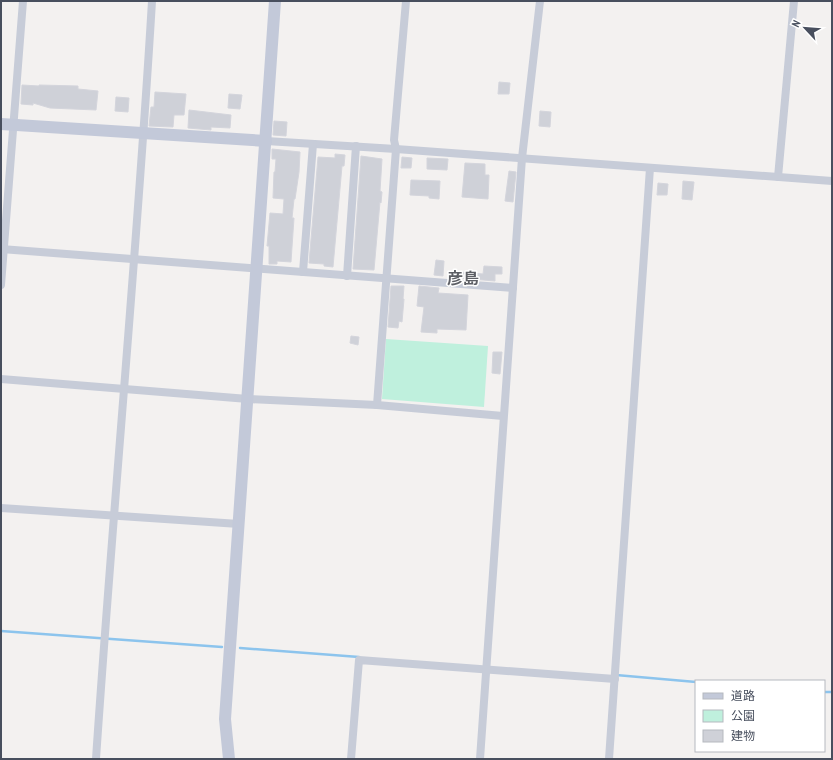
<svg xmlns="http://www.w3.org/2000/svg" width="833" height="760" font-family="'PT Sans Narrow','Noto Sans JP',sans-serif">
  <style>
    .green { fill: #bff0dd }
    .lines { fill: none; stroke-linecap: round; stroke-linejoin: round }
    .stream { stroke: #8cc4ed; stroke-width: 2.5 }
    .building { fill: #cfd1d8; stroke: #d4d5dc }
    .street { stroke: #c7ccd8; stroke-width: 8 }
    .secondary { stroke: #c3c9d9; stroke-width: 12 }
    .labels { text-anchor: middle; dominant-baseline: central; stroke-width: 3; stroke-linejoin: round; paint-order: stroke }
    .quarter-label { font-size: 16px; font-weight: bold; fill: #5d5f65; stroke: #fff }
  </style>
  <rect width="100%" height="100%" fill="#f3f1f0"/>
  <polygon class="green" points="386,339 488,346 484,407 382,399"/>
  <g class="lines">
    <g class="stream">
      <polyline points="1,631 222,647"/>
      <polyline points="240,648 359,657"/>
      <polyline points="616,675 696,682"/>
      <polyline points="824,692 832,692"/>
    </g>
  </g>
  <g class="building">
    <polygon points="499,82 510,83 509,94 498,94"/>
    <polygon points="22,85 39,86 39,85 78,86 78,89 98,91 96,110 50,108 33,103 33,105 21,104"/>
    <polygon points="155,92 186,94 184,115 174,115 173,127 149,126 151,107 154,107"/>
    <polygon points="229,94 242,95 240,109 228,108"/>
    <polygon points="116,97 129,98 128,112 115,111"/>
    <polygon points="189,110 231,115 230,128 211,127 211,130 188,128"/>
    <polygon points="540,111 551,112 550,127 539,126"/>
    <polygon points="274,121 287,122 286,136 273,135"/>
    <polygon points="272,149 300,152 299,172 295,199 294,199 292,218 294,218 291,262 277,261 277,264 269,264 269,246 267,246 270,213 283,214 284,199 273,198 274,172 275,172 276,159 272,159"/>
    <polygon points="335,154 345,155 344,166 342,166 333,267 324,266 324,264 309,263 318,157 335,158"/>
    <polygon points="361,156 382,159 380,191 382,192 381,203 380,202 374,270 353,269"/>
    <polygon points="402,157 412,158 411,168 401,168"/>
    <polygon points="427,158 448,159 447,170 427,169"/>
    <polygon points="465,163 485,164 485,175 489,175 488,199 462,197"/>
    <polygon points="509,171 516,172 513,202 505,201"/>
    <polygon points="411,180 440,181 439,199 429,198 429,196 410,195"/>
    <polygon points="683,181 694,182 692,200 682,199"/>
    <polygon points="658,183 668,184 667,195 657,195"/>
    <polygon points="436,260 444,261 443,276 434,275"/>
    <polygon points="484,266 502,267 502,274 495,274 495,281 460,278 460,272 483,274"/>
    <polygon points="391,286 404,286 403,299 404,299 402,322 399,321 398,328 388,327"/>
    <polygon points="419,286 439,288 438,293 468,295 466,330 437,329 437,333 421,332 424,307 417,306"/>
    <polygon points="351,336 359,337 358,345 350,343"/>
    <polygon points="493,352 502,352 500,374 492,373"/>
  </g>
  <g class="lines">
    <g class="street">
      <polyline points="266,141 396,149 832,181"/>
      <polyline points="778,177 794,1"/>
      <polyline points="1,249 513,288"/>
      <polyline points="303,272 313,144"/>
      <polyline points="347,276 356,146"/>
      <polyline points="1,285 23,1"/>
      <polyline points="1,379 248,399 377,405 503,416"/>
      <polyline points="377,405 396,149 394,140 406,1"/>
      <polyline points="1,508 239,524"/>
      <path d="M96,759C113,506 137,254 152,1"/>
      <polyline points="351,759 359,660 615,679"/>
      <polyline points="480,759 522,158 540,1"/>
      <polyline points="609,759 650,168"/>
    </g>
    <g class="secondary">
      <polyline points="1,124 266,141"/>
      <polyline points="229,759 225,719 275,1"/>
    </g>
  </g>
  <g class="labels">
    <g class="quarter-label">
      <text x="463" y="278">彦島</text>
    </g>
  </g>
  <rect width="833" height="760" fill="none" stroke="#484f5e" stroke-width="4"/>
  <rect x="695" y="680" width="130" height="72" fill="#ffffff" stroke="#b6b9bf"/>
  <rect x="703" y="693" width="20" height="6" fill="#c3c9d9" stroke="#b6b9bf"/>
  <text x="731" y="700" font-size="12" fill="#484f5e">道路</text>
  <rect x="703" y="710" width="20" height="12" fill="#bff0dd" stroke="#b6b9bf"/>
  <text x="731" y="720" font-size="12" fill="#484f5e">公園</text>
  <rect x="703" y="730" width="20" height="12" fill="#cfd1d8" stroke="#b6b9bf"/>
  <text x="731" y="740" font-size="12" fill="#484f5e">建物</text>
  <g transform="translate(805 28) rotate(296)" stroke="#ffffff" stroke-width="3" paint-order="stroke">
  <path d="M0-3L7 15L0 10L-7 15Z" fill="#484f5e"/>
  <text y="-6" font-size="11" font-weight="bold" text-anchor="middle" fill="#484f5e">N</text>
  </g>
</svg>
